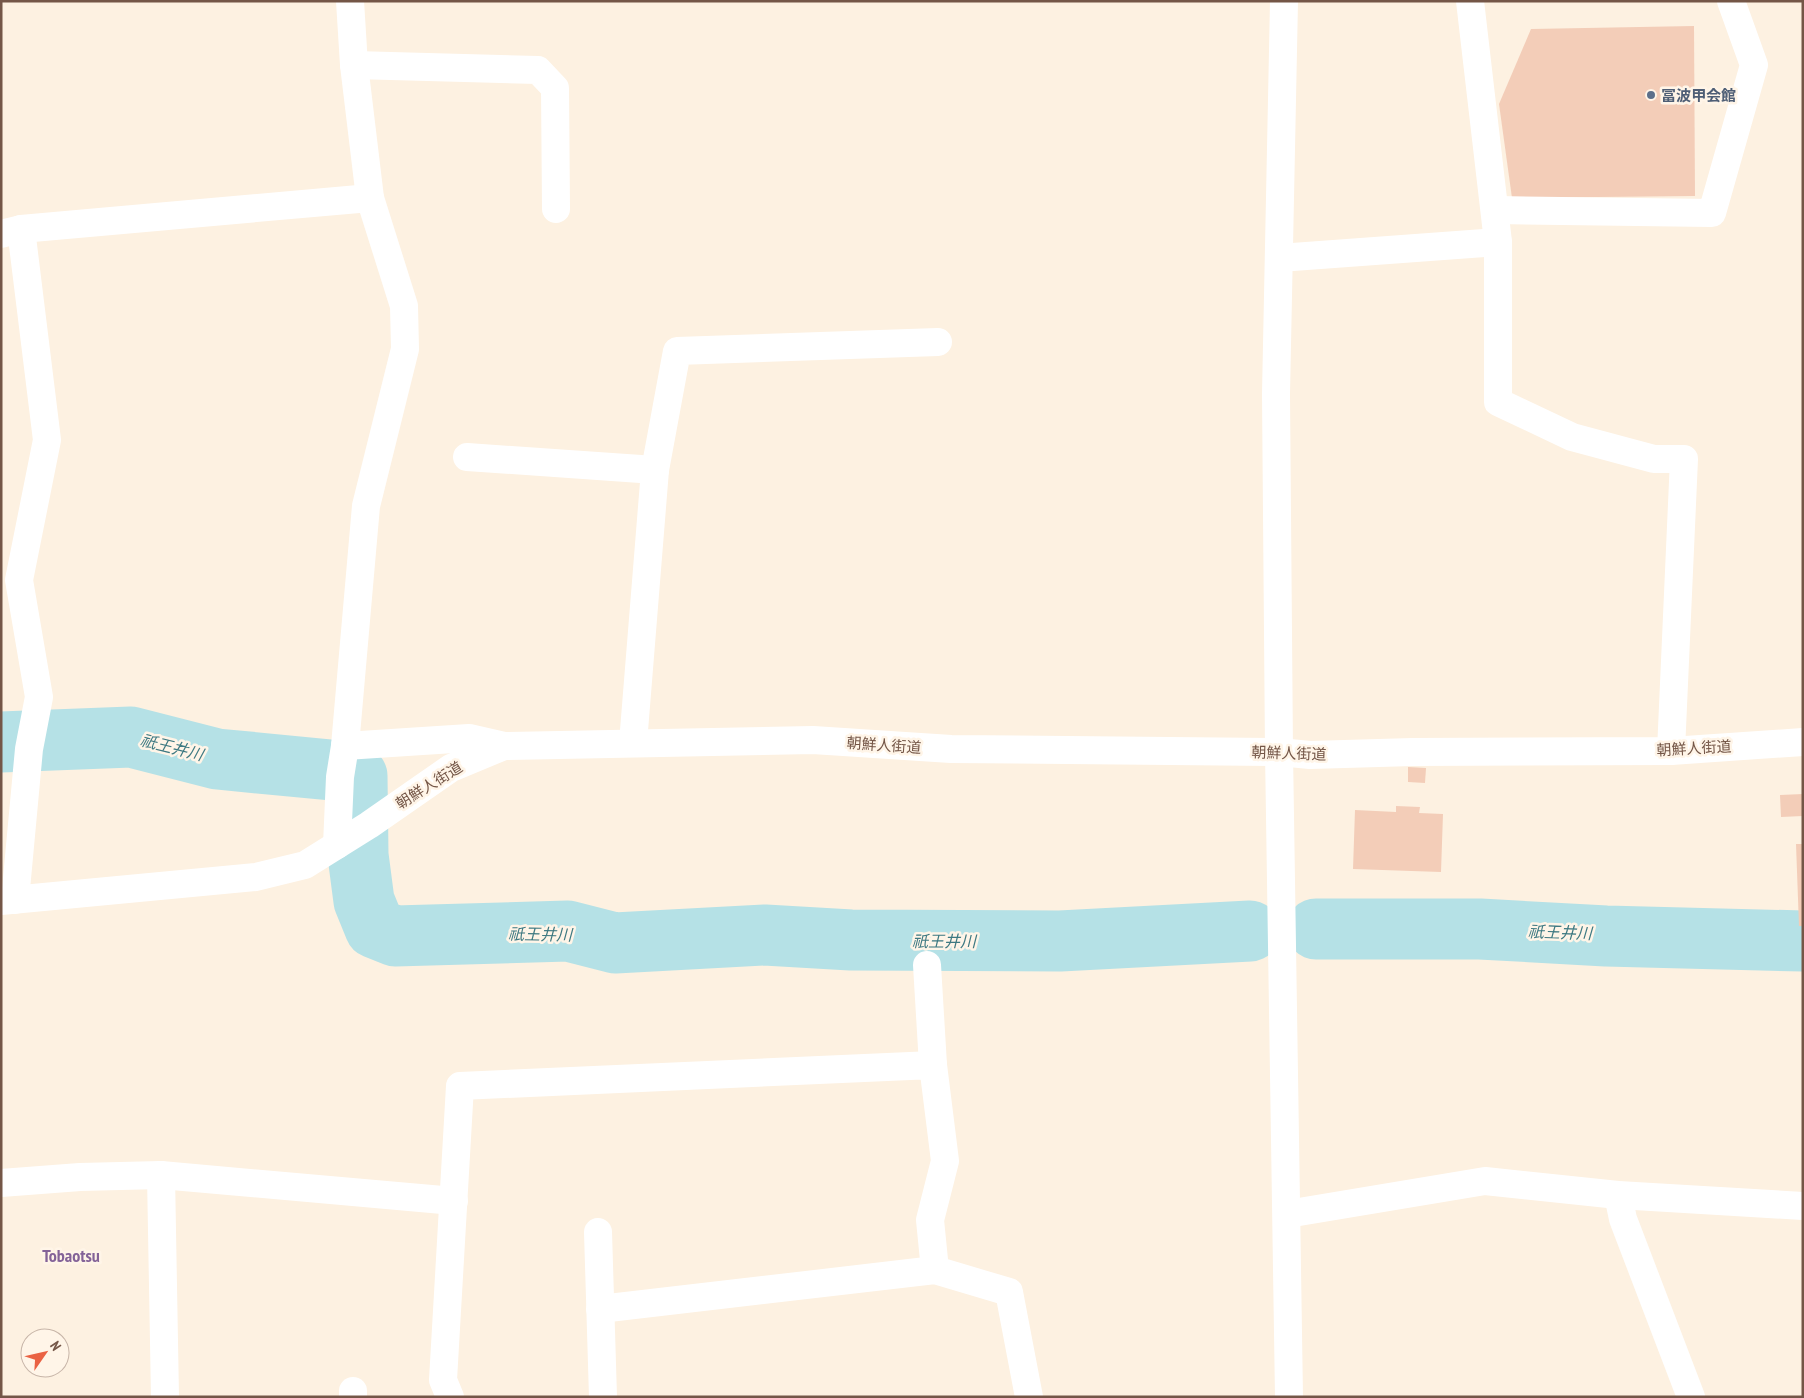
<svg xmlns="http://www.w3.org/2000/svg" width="1804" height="1398" font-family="'PT Sans Narrow','Noto Sans JP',sans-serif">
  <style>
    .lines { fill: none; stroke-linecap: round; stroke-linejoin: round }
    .river { stroke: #b5e1e6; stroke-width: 61 }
    .building { fill: #f3cdb8 }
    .minor { stroke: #fff; stroke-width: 28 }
    .service-dot { fill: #5c6f8a; stroke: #fff5e8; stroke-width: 2 }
    .labels { text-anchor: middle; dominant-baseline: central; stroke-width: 5; stroke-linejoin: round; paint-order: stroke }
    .service-label { font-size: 15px; font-weight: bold; fill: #4e5e75; stroke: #fff5e8; text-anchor: start }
    .street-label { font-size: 15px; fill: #745647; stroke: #fff5e8 }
    .water-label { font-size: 16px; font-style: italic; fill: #3e7982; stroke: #fff5e8 }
    .quarter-label { font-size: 18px; font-weight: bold; fill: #846398; stroke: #fff5e8 }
  </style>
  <rect width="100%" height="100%" fill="#fdf1e1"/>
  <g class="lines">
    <g class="river">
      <polyline points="1,742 131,737 217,759 331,770 357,776 358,855 364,901 375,928 395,936 568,931 615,943 765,935 851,940 1060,941 1250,931"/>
      <polyline points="1316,929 1480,929 1606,936 1803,941"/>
    </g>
  </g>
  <g class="building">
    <polygon points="1694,26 1695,196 1512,198 1499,104 1531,29"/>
    <polygon points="1408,767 1426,768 1425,783 1408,782"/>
    <polygon points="1803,794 1803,816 1781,817 1780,795"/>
    <polygon points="1396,806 1420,807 1419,813 1443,814 1441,872 1353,869 1355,810 1396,812"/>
    <polygon points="1796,844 1803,844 1803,926 1799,926"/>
  </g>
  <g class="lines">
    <g class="minor">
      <polyline points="1284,1 1276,394 1279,752 1289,1397"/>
      <polyline points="1470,1 1498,242 1498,402 1572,437 1654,459 1684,459 1671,751"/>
      <polyline points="354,65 538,70 555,88 556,209"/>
      <polyline points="1495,210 1712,213 1754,65 1731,1"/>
      <polyline points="21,229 370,198"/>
      <polyline points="1,234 21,229 47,440 19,580 39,697 29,749 15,900"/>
      <polyline points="1279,258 1498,242"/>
      <polyline points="467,457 655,470"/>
      <polyline points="633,743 655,470 677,351 938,342"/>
      <polyline points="345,746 469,738 504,746"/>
      <polyline points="337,845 340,777 345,746 366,506 405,349 404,306 370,198 354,65 350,1"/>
      <polyline points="1,901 256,877 305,865 369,825 451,768 504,746 813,740 951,749 1279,752 1310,755 1413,752 1671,751 1803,742"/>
      <polyline points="927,965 933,1065"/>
      <polyline points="161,1175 165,1397"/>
      <polyline points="1,1183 80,1177 161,1175 454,1201"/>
      <polyline points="1618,1195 1623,1219 1691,1397"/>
      <polyline points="1287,1214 1485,1181 1618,1195 1803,1206"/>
      <polyline points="598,1232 603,1397"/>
      <polyline points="600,1309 935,1270 1009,1292 1029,1397"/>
      <polyline points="353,1391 353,1397"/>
      <polyline points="450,1397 443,1380 460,1086 933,1065 945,1161 930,1220 935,1270"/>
    </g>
  </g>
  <circle class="service-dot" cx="1651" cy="95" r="5"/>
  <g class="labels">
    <g class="service-label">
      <text x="1661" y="95">冨波甲会館</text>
    </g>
    <g class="street-label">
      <text transform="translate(884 745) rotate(4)">朝鮮人街道</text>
      <text transform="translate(1694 748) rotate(-3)">朝鮮人街道</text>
      <text transform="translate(1289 753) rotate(2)">朝鮮人街道</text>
      <text transform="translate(429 785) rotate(-32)">朝鮮人街道</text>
    </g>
    <g class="water-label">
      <text transform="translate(172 747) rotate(14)">祇王井川</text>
      <text transform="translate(1560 932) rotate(2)">祇王井川</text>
      <text transform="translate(540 934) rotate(1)">祇王井川</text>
      <text x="944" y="941">祇王井川</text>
    </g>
    <g class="quarter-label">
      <text x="71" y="1255">Tobaotsu</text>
    </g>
  </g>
  <rect width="1804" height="1398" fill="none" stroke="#745647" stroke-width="5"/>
  <g transform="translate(45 1353) rotate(56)"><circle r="24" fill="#fff5e8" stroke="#c7b5a8"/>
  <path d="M0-4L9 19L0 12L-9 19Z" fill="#ea6243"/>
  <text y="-8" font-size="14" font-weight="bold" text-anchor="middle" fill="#745647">N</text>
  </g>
</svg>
